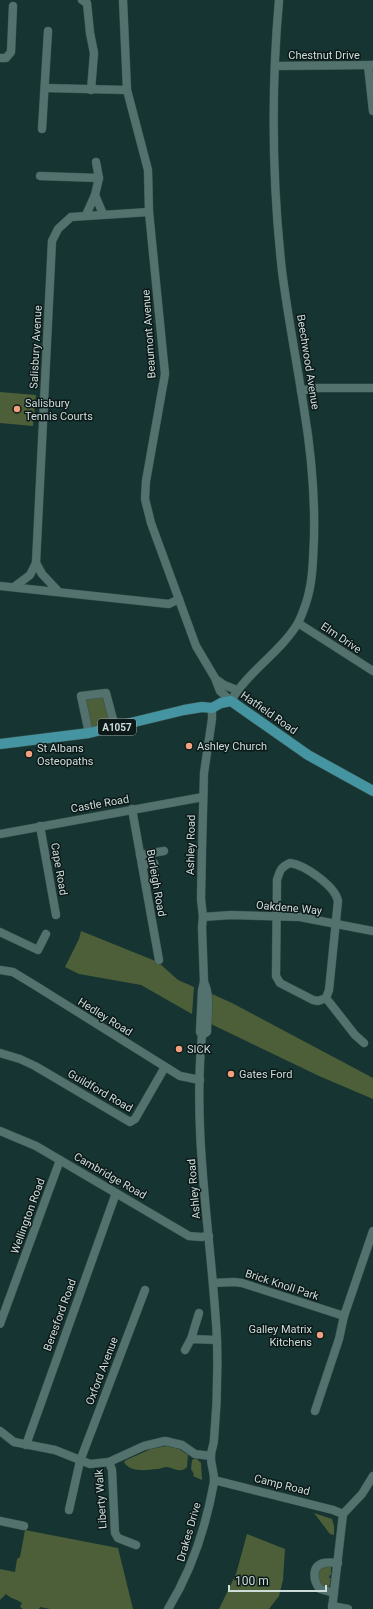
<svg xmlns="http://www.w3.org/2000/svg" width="373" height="1609" font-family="Roboto,sans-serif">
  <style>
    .green { fill: #4c5f39 }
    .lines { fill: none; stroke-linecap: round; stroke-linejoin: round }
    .minor-casing { stroke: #39524f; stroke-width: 9 }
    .major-casing { stroke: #39524f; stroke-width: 11 }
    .minor { stroke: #53726e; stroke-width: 8 }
    .major { stroke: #4594a1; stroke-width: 10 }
    .poi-dot { fill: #f1a17d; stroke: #0c1918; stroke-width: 1.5 }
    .labels { text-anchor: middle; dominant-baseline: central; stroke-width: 3; stroke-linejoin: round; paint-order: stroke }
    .shield { fill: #0c1918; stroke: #92a2a0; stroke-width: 1 }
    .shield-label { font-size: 10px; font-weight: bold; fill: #ccddda }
    .street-label { font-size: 11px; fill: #ccddda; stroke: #0c1918 }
    .poi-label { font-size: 11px; fill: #ccddda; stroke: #0c1918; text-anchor: start }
  </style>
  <rect width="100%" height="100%" fill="#163431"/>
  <g class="green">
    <polygon points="0,392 36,395 33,426 0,423"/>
    <polygon points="104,693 111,726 88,730 82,697"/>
    <polygon points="81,931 158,962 178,980 194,987 192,1014 141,985 79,974 65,967 79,939"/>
    <polygon points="212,994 232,1003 373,1078 373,1099 319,1076 211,1024"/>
    <path d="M166,1446L179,1449L188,1455L187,1467C180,1474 175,1468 167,1467C164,1467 160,1469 157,1469C147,1470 130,1473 124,1462L126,1460L151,1449Z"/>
    <polygon points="196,1458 201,1463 202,1480 193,1476 194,1474 191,1469 192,1460"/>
    <polygon points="314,1513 332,1519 334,1526 334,1535 330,1534"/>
    <path d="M25,1530L118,1548L133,1609H50L40,1607L39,1609H23L20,1607L22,1603C17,1599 13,1600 6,1594L0,1600V1569L15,1572L17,1559L20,1557Z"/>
    <polygon points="247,1534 285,1549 283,1580 279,1596 269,1609 219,1609 236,1574"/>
    <polygon points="331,1565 331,1575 330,1575 329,1578 331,1578 329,1588 321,1587 317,1575 320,1568"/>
  </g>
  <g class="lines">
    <g class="minor-casing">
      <g id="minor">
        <polyline points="82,0 87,3 90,33 94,53 91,90"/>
        <path d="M123,0L127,90L148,170L149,212L165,374L146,481L145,499L151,523L196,646L215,678L220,691L231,701C248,671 280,653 298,623C301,617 304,609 306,603C313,582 313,559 314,537C315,495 311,451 304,409C297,363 288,318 282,271C272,181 271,90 279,0"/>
        <polyline points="0,58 6,58 11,52 13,6"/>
        <polyline points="275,66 373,65"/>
        <polyline points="368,66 373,111"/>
        <polyline points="45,88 127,90"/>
        <polyline points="42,129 48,31"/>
        <polyline points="96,162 99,178 95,195 103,214"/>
        <polyline points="40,176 99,178"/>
        <polyline points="86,215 95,195"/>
        <polyline points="301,391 314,388 373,388"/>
        <polyline points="36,563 42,574 58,591"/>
        <polyline points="0,586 169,604 179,599"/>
        <polyline points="14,587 30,575 36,563 52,241 58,229 71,217 149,212"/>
        <polyline points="298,623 373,671"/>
        <polyline points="217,680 224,685 237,690"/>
        <polyline points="89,733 81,696 106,693 115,727"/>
        <polyline points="132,809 159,960"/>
        <polyline points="40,826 56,915"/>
        <polyline points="0,834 203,797"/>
        <polyline points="140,855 164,851"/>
        <path d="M290,863C305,865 335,886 338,901L329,990L326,998L318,1001L313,1000L280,983L276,976L277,880C280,870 281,867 290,863Z"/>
        <polyline points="142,865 154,863 155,866"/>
        <polyline points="203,917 231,915 300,917 373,931"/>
        <polyline points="0,932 38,950 46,934"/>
        <polyline points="0,970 13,972 36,986 180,1076 200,1080"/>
        <polyline points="326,998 355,1035 364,1043"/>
        <path d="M202,1035L207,1032C207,1016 211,996 204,982"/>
        <polyline points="0,1053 20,1059 35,1066 130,1122 135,1119 165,1067"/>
        <polyline points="0,1131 36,1146 189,1236 201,1237 209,1236"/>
        <polyline points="213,1283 234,1282 242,1283 344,1316"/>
        <polyline points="0,1324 60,1160"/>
        <polyline points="191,1339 199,1313"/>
        <polyline points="185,1350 191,1339 217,1340"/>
        <polyline points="315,1411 339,1339 344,1316 373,1231"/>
        <polyline points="0,1431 14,1442 55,1450 90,1464 109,1462 144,1446 165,1441 182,1445 195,1454 211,1456"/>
        <polyline points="26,1445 116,1193"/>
        <polyline points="109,1462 112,1470 115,1533 118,1538 136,1545"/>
        <polyline points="214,1480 333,1510 343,1514"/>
        <polyline points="69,1510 80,1461 145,1290"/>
        <polyline points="0,1521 24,1526"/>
        <path d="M334,1593L320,1589C313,1581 311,1566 324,1563C329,1562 333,1563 338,1563"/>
        <polyline points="332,1606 348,1609"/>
        <path d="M168,1609C192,1570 206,1527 214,1482C215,1473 210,1464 211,1455C211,1450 214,1445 214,1440C217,1407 218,1374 217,1340C212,1239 192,1137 202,1035L200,1032L202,990L204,982L202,927L203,917L201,899L202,849L204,773L212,719V708"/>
        <polyline points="332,1609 343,1514 362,1494 373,1476"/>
      </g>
    </g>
    <g class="major-casing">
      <polyline id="major" points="0,744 89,733 184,710 202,707 212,708 221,703 231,701 308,755 373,791"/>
    </g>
    <use href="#minor" class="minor"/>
    <use href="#major" class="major"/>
  </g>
  <g class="poi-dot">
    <circle cx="17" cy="409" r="4"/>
    <circle cx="189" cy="746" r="4"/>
    <circle cx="29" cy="754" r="4"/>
    <circle cx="179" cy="1049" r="4"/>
    <circle cx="231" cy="1074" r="4"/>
    <circle cx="320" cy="1335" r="4"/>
  </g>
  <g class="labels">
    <rect class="shield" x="98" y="719" width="38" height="16" rx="3"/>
    <g class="shield-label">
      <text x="117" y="727">A1057</text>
    </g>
    <g class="street-label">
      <text x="324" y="55">Chestnut Drive</text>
      <text transform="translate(149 334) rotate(-94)">Beaumont Avenue</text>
      <text transform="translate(36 347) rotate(-87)">Salisbury Avenue</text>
      <text transform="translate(308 362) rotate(81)">Beechwood Avenue</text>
      <text transform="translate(341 638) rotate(34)">Elm Drive</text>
      <text transform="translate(269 713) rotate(35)">Hatfield Road</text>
      <text transform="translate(100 804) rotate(-10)">Castle Road</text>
      <text transform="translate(191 845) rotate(-89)">Ashley Road</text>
      <text transform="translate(59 869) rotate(80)">Cape Road</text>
      <text transform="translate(156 883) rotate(80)">Burleigh Road</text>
      <text transform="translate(289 908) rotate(5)">Oakdene Way</text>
      <text transform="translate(105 1017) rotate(32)">Hedley Road</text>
      <text transform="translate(100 1091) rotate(30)">Guildford Road</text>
      <text transform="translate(110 1176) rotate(30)">Cambridge Road</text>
      <text transform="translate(194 1189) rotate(-95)">Ashley Road</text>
      <text transform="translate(28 1216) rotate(-70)">Wellington Road</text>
      <text transform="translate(282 1285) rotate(18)">Brick Knoll Park</text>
      <text transform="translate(60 1315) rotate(-70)">Beresford Road</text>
      <text transform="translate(102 1371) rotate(-69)">Oxford Avenue</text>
      <text transform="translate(282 1485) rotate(14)">Camp Road</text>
      <text transform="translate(101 1499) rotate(-94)">Liberty Walk</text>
      <text transform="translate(189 1532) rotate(-74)">Drakes Drive</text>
    </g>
    <g class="poi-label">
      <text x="25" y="403">Salisbury<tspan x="25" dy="13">Tennis Courts</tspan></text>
      <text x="197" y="746">Ashley Church</text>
      <text x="37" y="748">St Albans<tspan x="37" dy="13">Osteopaths</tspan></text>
      <text x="187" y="1049">SICK</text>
      <text x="239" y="1074">Gates Ford</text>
      <text x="312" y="1329" text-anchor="end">Galley Matrix<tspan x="312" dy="13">Kitchens</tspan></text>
    </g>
  </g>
  <path d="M229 1585v6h97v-6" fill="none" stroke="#ccddda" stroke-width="2"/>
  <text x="235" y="1585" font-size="12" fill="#ccddda" stroke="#0c1918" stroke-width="3" paint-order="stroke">100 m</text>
</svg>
